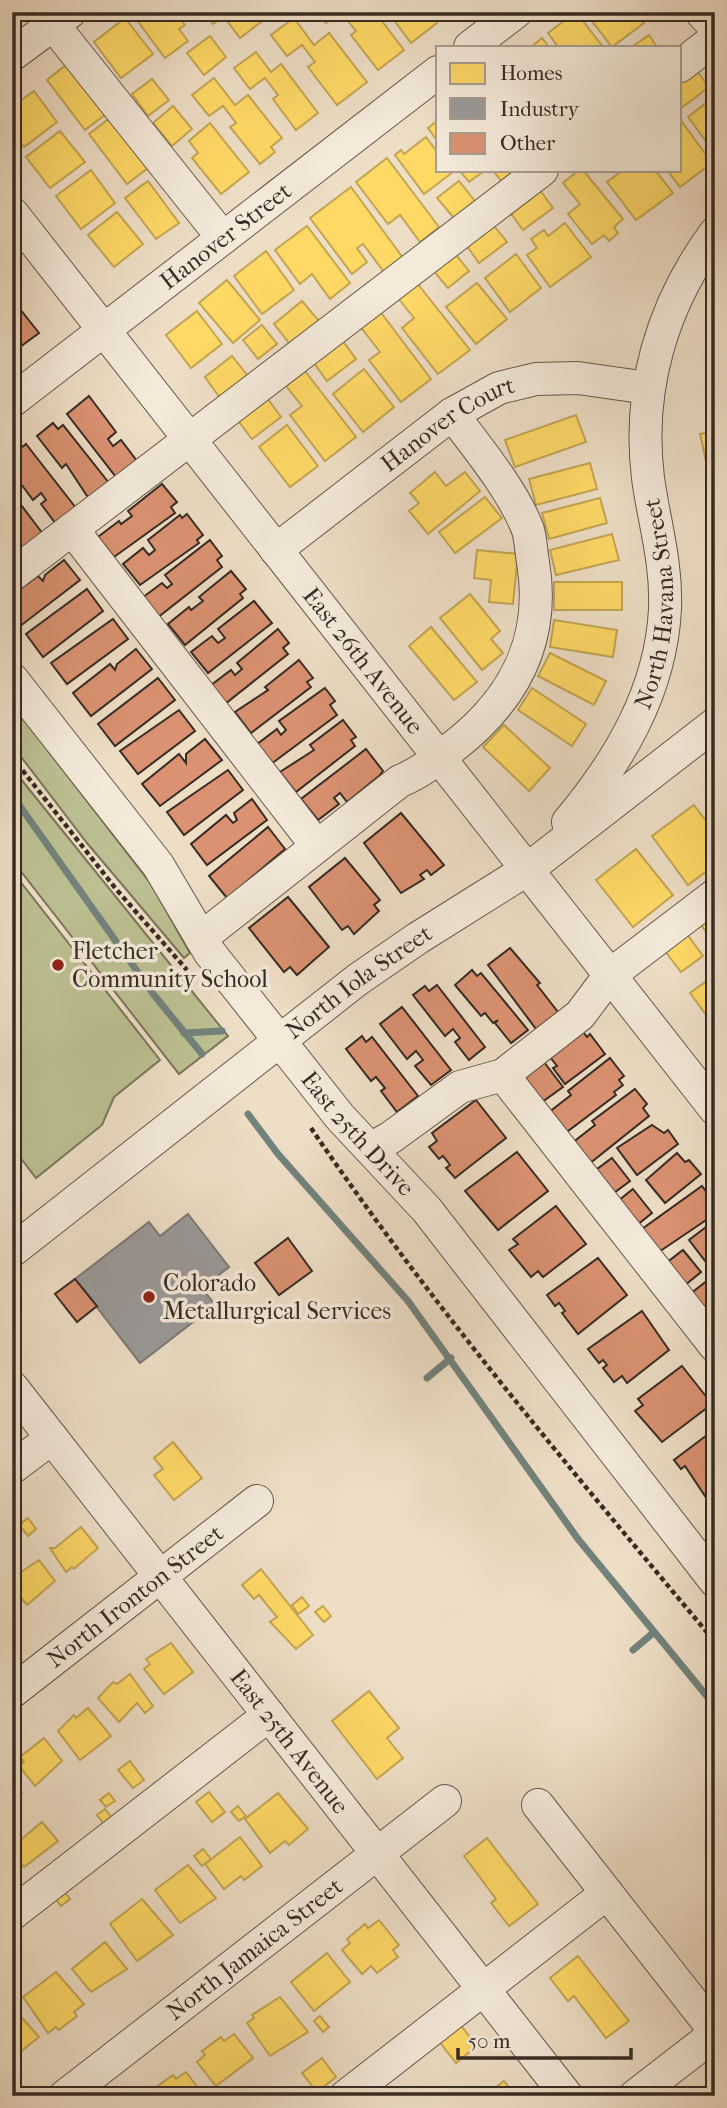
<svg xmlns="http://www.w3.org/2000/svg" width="727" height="2108" font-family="'IM FELL French Canon',serif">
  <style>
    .green { fill: #bcc092; stroke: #7a765a; stroke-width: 2 }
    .homes { fill: #ffd966; stroke: #c3a552; stroke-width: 2 }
    .industry { fill: #999; stroke: #7c7876; stroke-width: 2 }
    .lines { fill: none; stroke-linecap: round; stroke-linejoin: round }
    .stream { stroke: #72827c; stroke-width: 7 }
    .building { fill: #da9272; stroke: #372b23; stroke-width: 2 }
    .minor-casing { stroke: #65584c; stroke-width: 34 }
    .path { stroke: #372b23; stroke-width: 4.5; stroke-dasharray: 5 3.5; stroke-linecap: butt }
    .minor { stroke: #f4eada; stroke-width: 32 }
    .poi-dot { fill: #8f2418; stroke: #f4eada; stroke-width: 2.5 }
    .labels { text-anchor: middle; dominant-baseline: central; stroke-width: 7; stroke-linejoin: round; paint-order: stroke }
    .street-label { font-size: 24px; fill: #372b23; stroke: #f4eada }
    .poi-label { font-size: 24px; fill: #372b23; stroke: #f4eada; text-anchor: start }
  </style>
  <rect width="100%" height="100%" fill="#eedec6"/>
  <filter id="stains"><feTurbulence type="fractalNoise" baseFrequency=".00286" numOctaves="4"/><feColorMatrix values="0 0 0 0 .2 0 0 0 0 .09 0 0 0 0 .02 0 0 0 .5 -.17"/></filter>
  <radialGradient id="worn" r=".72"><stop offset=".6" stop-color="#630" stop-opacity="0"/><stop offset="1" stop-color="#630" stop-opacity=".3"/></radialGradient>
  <g class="green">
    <polygon points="12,704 151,884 190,953 184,958 87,843 12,745"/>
    <polygon points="12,768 228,1036 179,1074 12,860"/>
    <polygon points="12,871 160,1060 114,1097 102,1125 36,1178 22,1160 12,1167"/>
  </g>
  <g class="homes">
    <polygon points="131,12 175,12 185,25 179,29 188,41 165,58"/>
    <polygon points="204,12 254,12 261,22 240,38 224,17 213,24"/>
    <polygon points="316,12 339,12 326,23"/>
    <polygon points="359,12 375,12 404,50 378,70 351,35 356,31 348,21"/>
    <polygon points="388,12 429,12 437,23 411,43"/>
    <polygon points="576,12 603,47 558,47 548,33"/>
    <polygon points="585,12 636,12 644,23 612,47"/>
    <polygon points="125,18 153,54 121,78 94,42"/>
    <polygon points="294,18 314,45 329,33 367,82 337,105 308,67 315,62 302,45 287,56 271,35"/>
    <polygon points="649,35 657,47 632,47"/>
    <polygon points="210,36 226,57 204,75 187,53"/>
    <polygon points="542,38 549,47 531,47"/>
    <polygon points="256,52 271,72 281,64 318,113 296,130 273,99 278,95 265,78 250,89 234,68"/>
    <polygon points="71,61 110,111 85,130 47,80"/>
    <polygon points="693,66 709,87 680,109 680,76"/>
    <polygon points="214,78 235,105 248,95 282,138 271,147 275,152 260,164 230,127 236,123 223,106 209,116 192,95"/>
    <polygon points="152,79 169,100 148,116 132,94"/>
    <polygon points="34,91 57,122 24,147 12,132 12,107"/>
    <polygon points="715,96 715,153 688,117"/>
    <polygon points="173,106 192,129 172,146 153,123"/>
    <polygon points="114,115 152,165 127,184 89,134"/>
    <polygon points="680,119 712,163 680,187 667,170 680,170"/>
    <polygon points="438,120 438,142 428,128"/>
    <polygon points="210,123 249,172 221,194 192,158 198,153 189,141"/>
    <polygon points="60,131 85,162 50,188 26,157"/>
    <polygon points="426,137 438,153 438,170 453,172 424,194 395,155 401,150 404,154"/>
    <polygon points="387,158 439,227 420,242 400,215 388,224 356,182"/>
    <polygon points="91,170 115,203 81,229 56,196"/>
    <polygon points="459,170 483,170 484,171 469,182"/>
    <polygon points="493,170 515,170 501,181"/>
    <polygon points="579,170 583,170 623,219 614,227 618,233 609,241 604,235 592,244 568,214 580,204 563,183"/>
    <polygon points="623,170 655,170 673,193 636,220 607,182"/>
    <polygon points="148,181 179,223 156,239 125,198"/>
    <polygon points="459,181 475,201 454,218 437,198"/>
    <polygon points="537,186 553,208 523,230 507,208"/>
    <polygon points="351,187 403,258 384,272 363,244 357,248 367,262 352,274 310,218"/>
    <polygon points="117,212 143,244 114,267 88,235"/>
    <polygon points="491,222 507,242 479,263 464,242"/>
    <polygon points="565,223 591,257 550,287 527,255 537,248 531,239 544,230 548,236"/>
    <polygon points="307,226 350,283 330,299 312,274 300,284 275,250"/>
    <polygon points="266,251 294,290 262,314 234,276"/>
    <polygon points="453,251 469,271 448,288 431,268"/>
    <polygon points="516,254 541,288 510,312 485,278"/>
    <polygon points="227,280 260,320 233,343 199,303"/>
    <polygon points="417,283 470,350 438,374 402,328 414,318 398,298"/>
    <polygon points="477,283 507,319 476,344 446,307"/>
    <polygon points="302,301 319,321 290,344 274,324"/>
    <polygon points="379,310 431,379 401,402 369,360 380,352 359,325"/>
    <polygon points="197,311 222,344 191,368 166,335"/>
    <polygon points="262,325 277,344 258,359 243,340"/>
    <polygon points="340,337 356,359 327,381 311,359"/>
    <polygon points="232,356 248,376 220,398 205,377"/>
    <polygon points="715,363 715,389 706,385"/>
    <polygon points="364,369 394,407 363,432 333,394"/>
    <polygon points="305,371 356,437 325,461 290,415 302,406 286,386"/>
    <polygon points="265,395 281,417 252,439 236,418"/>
    <polygon points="576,415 586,442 515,467 505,440"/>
    <polygon points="287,425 318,466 290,487 259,447"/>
    <polygon points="715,431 715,497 714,497 700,434"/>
    <polygon points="590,463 597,489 536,505 529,479"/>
    <polygon points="435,472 446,486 465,472 480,491 428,534 409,511 419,503 410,493"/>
    <polygon points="485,497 502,518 455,553 439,532"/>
    <polygon points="600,498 607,523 549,539 542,513"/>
    <polygon points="612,534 619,560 556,575 550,550"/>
    <polygon points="477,550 518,554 513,604 489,602 491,580 474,578"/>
    <rect x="554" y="582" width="68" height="28"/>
    <polygon points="470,594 500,631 491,639 503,653 482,670 440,618"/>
    <polygon points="554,620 617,630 613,657 550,647"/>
    <polygon points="431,627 477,682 454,700 409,646"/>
    <polygon points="550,653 606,681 594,705 538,676"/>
    <polygon points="532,688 586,724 572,746 518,710"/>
    <polygon points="504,725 550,768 529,791 483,747"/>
    <polygon points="694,805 715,833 715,865 688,885 652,836"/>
    <polygon points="636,849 673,895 633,927 596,880"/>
    <polygon points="715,914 715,943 700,924"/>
    <polygon points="687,934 703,956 681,972 665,951"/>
    <polygon points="715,975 715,1027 690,993"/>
    <polygon points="173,1442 202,1478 174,1500 154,1475 163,1469 154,1458"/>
    <polygon points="28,1518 36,1529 28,1536 19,1525"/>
    <polygon points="81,1527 98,1548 74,1569 72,1567 66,1572 50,1548 55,1548"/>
    <polygon points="39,1560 55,1581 27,1605 12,1587 12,1578"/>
    <polygon points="261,1569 313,1635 296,1649 270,1622 277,1617 259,1595 254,1599 242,1585"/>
    <polygon points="302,1597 309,1606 298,1614 292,1605"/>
    <polygon points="323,1606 331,1616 324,1622 315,1612"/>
    <polygon points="171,1643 193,1672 164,1694 144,1669 150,1664 146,1659"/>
    <polygon points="130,1674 153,1706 145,1713 137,1703 119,1722 98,1698 113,1682 117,1684"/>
    <polygon points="369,1691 399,1728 387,1738 403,1758 377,1779 332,1721"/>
    <polygon points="88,1708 111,1736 80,1760 58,1731 74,1715 76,1718"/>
    <polygon points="44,1738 62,1761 35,1786 19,1766 24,1762 20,1757"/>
    <polygon points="130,1761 144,1780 133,1788 118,1770"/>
    <polygon points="12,1781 22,1793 12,1800"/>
    <polygon points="209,1792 225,1812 212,1822 196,1802"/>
    <polygon points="109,1793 115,1801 106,1807 100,1800"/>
    <polygon points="278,1793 308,1829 289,1845 285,1841 270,1853 245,1819"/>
    <polygon points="238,1806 246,1816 239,1821 231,1812"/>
    <polygon points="105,1809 112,1818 104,1824 97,1815"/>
    <polygon points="42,1822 58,1841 24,1867 12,1852 12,1847"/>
    <polygon points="240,1837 262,1866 244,1880 241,1876 224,1889 205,1864"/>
    <polygon points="487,1838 538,1904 509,1926 491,1903 496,1899 464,1856"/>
    <polygon points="203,1849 211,1859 202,1866 194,1856"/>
    <polygon points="188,1865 216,1898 180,1923 155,1890"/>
    <polygon points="64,1891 70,1899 61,1906 55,1898"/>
    <polygon points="142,1899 173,1935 137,1961 110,1924"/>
    <polygon points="379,1920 399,1945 393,1950 398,1957 377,1973 371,1966 362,1974 342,1950 350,1943 347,1939 365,1924 368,1928"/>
    <polygon points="105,1942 127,1969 91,1992 72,1969"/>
    <polygon points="327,1953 350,1982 314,2011 291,1982"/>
    <polygon points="578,1956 629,2021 606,2038 574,1996 568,2001 550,1978"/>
    <polygon points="56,1972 84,2004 74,2012 77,2016 59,2030 56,2027 48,2033 23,1997"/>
    <polygon points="280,1997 308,2032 270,2056 247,2023 254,2018 252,2015"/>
    <polygon points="16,2011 39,2037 19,2053 16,2050 12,2053 12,2014"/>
    <polygon points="320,2016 329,2027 323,2032 314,2021"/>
    <polygon points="459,2023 477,2046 456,2063 438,2040"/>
    <polygon points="234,2034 253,2058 216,2086 197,2062 205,2055 202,2051 221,2037 224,2041"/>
    <polygon points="322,2058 336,2077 317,2092 302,2073"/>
    <polygon points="186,2072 204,2096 154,2096 157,2093 154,2089 173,2075 176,2079"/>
    <polygon points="504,2081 516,2096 485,2096"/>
  </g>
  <polygon class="industry" points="188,1214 229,1267 202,1288 215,1305 140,1363 75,1279 149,1222 160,1236"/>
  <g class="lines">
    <g class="stream">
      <polyline points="12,795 154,995 202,1054"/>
      <polyline points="184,1033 222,1031"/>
      <polyline points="248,1114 278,1154 408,1301 578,1539 715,1706"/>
      <polyline points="427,1378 451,1358"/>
      <polyline points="633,1650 653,1633"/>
    </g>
  </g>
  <g class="building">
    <polygon points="12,299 39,333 20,347 18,345 12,349"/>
    <polygon points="89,396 116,432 108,439 113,446 121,440 137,461 116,477 67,414"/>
    <polygon points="53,423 58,429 63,425 109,483 89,499 66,464 62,468 37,436"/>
    <polygon points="26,444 76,508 56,524 41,504 46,500 41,493 33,500 12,472 12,447 17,451"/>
    <polygon points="162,484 177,502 171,507 175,513 114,557 98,537 119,521 121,524 132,516 128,511"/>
    <polygon points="12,493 43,534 21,550 12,539"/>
    <polygon points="187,514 203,535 197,540 199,543 140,585 123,564 143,548 149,555 155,550 148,540 180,515 182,518"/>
    <polygon points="210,540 222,556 217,560 222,567 157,618 142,598 162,583 167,588 172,584 165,575"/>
    <polygon points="64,560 80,580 19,627 12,619 12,595 38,576 43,581 45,575"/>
    <polygon points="231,571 246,589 240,594 243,598 185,645 168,624 189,607 191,610 203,601 199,597"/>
    <polygon points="87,589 103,611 43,657 26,634"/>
    <polygon points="254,601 272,623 208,673 191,652 212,636 218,643 225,638 218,629"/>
    <polygon points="113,619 128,639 67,684 51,663"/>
    <polygon points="278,629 289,643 283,648 288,654 225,704 210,686 231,670 235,675 242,669 237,663"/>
    <polygon points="136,649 152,669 91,716 73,693 110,664 115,670 117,664"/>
    <polygon points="299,660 313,678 307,682 311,687 251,733 235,712 268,690 265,687"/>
    <polygon points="158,678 175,700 115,746 98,724"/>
    <polygon points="325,688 335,701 330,705 337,715 271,764 256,745 277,729 281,735 286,730 279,721"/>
    <polygon points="179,710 195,731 138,774 120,751"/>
    <polygon points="343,720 356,737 351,740 355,746 296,792 280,772 314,750 310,745"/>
    <polygon points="205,739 222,760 160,806 142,784 179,754 186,763 186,754"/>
    <polygon points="366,749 383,771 379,776 347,802 340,793 334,798 339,804 318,820 301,799"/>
    <polygon points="228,770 243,790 184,835 167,812"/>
    <polygon points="252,799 267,820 207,865 191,844 226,815 233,823 237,820 234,813"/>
    <polygon points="401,813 444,865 431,875 427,870 420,875 424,879 401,893 364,843"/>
    <polygon points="268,827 285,849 227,898 209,876"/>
    <polygon points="345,858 380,900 374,905 379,911 354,934 348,926 342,930 309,887"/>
    <polygon points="288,897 329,947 297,975 290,967 284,972 249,928"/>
    <polygon points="510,948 540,983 537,985 558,1012 536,1029 488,965"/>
    <polygon points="472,970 477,976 481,973 528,1030 511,1043 495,1023 498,1020 493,1023 485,1013 481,1016 455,985"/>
    <polygon points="437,985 485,1047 469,1060 455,1042 460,1038 453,1029 445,1036 413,995 425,986 429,991"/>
    <polygon points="402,1007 451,1070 431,1085 415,1066 423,1060 416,1051 407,1059 380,1024"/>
    <polygon points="581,1029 587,1037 590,1034 605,1054 565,1084 553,1068 557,1066 550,1057"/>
    <polygon points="362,1036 366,1042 372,1037 418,1096 397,1112 381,1091 385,1088 376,1077 371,1081 346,1049"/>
    <polygon points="610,1058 624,1076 619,1080 623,1085 614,1092 616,1095 560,1137 544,1116 571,1095 568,1091"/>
    <polygon points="544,1062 563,1087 542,1102 524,1078"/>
    <polygon points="635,1089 647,1104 643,1108 649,1116 584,1168 567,1147 595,1125 592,1121"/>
    <polygon points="476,1100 506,1138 455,1178 446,1168 450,1165 443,1156 439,1159 429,1147 437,1141 432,1133"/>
    <polygon points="652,1125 664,1133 668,1130 678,1144 637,1175 617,1148"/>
    <polygon points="517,1152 548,1191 498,1230 465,1191"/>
    <polygon points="677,1153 685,1162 689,1160 701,1174 665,1203 646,1180"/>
    <polygon points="612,1158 630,1181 607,1198 589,1175"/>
    <polygon points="702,1186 708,1194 715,1192 715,1214 653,1256 635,1234"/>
    <polygon points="633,1189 652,1213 632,1229 613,1205"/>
    <polygon points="556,1206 586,1244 543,1277 538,1271 531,1277 509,1250 518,1244 513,1239"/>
    <polygon points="710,1224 715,1224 715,1261 709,1266 689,1240"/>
    <polygon points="288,1238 312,1271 279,1295 255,1263"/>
    <polygon points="683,1250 701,1272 679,1290 661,1267"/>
    <polygon points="598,1258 627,1295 578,1334 562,1313 565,1311 559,1303 555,1306 547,1295"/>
    <polygon points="715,1268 715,1309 702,1320 685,1298 713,1276 710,1272"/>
    <polygon points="75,1279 97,1306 77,1322 55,1294"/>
    <polygon points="642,1311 669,1350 627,1383 622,1376 614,1382 603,1368 607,1365 603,1360 599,1363 588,1349"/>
    <polygon points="682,1366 712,1404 662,1442 635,1411 643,1405 638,1399"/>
    <polygon points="715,1429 715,1488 705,1496 685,1466 681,1469 674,1460"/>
  </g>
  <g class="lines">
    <g class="minor-casing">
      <g id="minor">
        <polyline points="43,12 223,238"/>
        <polyline points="701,12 715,27"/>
        <polyline points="470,47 516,12"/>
        <polyline points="12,55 70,12"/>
        <polyline points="680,66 715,39"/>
        <path id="s1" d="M12,213L715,1109"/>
        <path id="s2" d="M12,401L438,72"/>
        <polyline points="72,529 316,845"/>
        <path id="s3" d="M276,550L452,414L499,388L536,379L578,378L648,388"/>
        <polyline points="12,575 542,170"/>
        <path id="s4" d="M12,679L158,865L210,953L340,1117L427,1210L715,1581"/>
        <path id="s5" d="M568,822C619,761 661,691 665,609C667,563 654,522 648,478C637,389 662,305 715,233"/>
        <path d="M201,938L400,781C420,773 436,760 453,747C514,700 546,640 533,562C531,552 531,540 528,530C514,492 477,447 452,414"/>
        <polyline points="503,1075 715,1346"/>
        <polyline points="370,1149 390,1138 460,1087 503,1075 580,1015 610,975 715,895"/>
        <path id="s6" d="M12,1251L357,980L418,938L528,869L715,724"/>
        <path id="s7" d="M12,1387L567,2096"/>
        <polyline points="12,1468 52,1438"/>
        <path id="s8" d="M12,1692L257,1501"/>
        <polyline points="538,1805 715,2031"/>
        <polyline points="12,1914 269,1715"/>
        <path id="s9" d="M65,2096L445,1801"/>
        <polyline points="346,2096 607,1893"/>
        <polyline points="635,2096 715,2034"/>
      </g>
    </g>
    <g class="path">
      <polyline points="12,757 116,889 187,970"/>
      <path d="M311,1128C434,1309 575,1474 715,1642"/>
    </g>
    <use href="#minor" class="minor"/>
  </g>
  <g class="poi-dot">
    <circle cx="58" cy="965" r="7"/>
    <circle cx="149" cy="1297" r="7"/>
  </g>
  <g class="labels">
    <g class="street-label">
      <text stroke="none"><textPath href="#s2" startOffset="270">Hanover Street</textPath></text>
      <text stroke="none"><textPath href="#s3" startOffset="214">Hanover Court</textPath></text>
      <text stroke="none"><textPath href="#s5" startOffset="243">North Havana Street</textPath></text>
      <text stroke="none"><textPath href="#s1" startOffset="569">East 26th Avenue</textPath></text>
      <text stroke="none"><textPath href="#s6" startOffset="439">North Iola Street</textPath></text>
      <text stroke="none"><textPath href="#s4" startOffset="572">East 25th Drive</textPath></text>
      <text stroke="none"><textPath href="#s8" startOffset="156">North Ironton Street</textPath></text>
      <text stroke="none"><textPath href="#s7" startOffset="450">East 25th Avenue</textPath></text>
      <text stroke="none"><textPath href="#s9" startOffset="240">North Jamaica Street</textPath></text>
    </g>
    <g class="poi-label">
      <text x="72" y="951">Fletcher<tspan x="72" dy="28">Community School</tspan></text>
      <text x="163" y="1283">Colorado<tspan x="163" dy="28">Metallurgical Services</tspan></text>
    </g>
  </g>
  <rect width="727" height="2108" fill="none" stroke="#eedec6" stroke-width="42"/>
  <rect x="14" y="14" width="699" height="2080" fill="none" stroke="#372b23" stroke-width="3.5"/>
  <rect x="21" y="21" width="685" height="2066" fill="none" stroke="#372b23" stroke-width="2"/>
  <rect x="436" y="46" width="245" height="126" fill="#f4eada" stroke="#a89e91" stroke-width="2"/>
  <rect x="450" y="63" width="35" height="21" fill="#ffd966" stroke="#a89e91" stroke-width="2"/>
  <text x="500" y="80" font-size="21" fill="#372b23">Homes</text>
  <rect x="450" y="98" width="35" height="21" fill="#999999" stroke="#a89e91" stroke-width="2"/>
  <text x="500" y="116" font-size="21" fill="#372b23">Industry</text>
  <rect x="450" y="133" width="35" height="21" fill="#da9272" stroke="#a89e91" stroke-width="2"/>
  <text x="500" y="150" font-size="21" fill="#372b23">Other</text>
  <path d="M458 2048v10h173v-10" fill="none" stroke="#372b23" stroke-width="3.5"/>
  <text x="468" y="2048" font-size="21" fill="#372b23" stroke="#f4eada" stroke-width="5" paint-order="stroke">50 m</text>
  <rect width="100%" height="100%" filter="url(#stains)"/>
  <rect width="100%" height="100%" fill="url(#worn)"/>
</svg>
